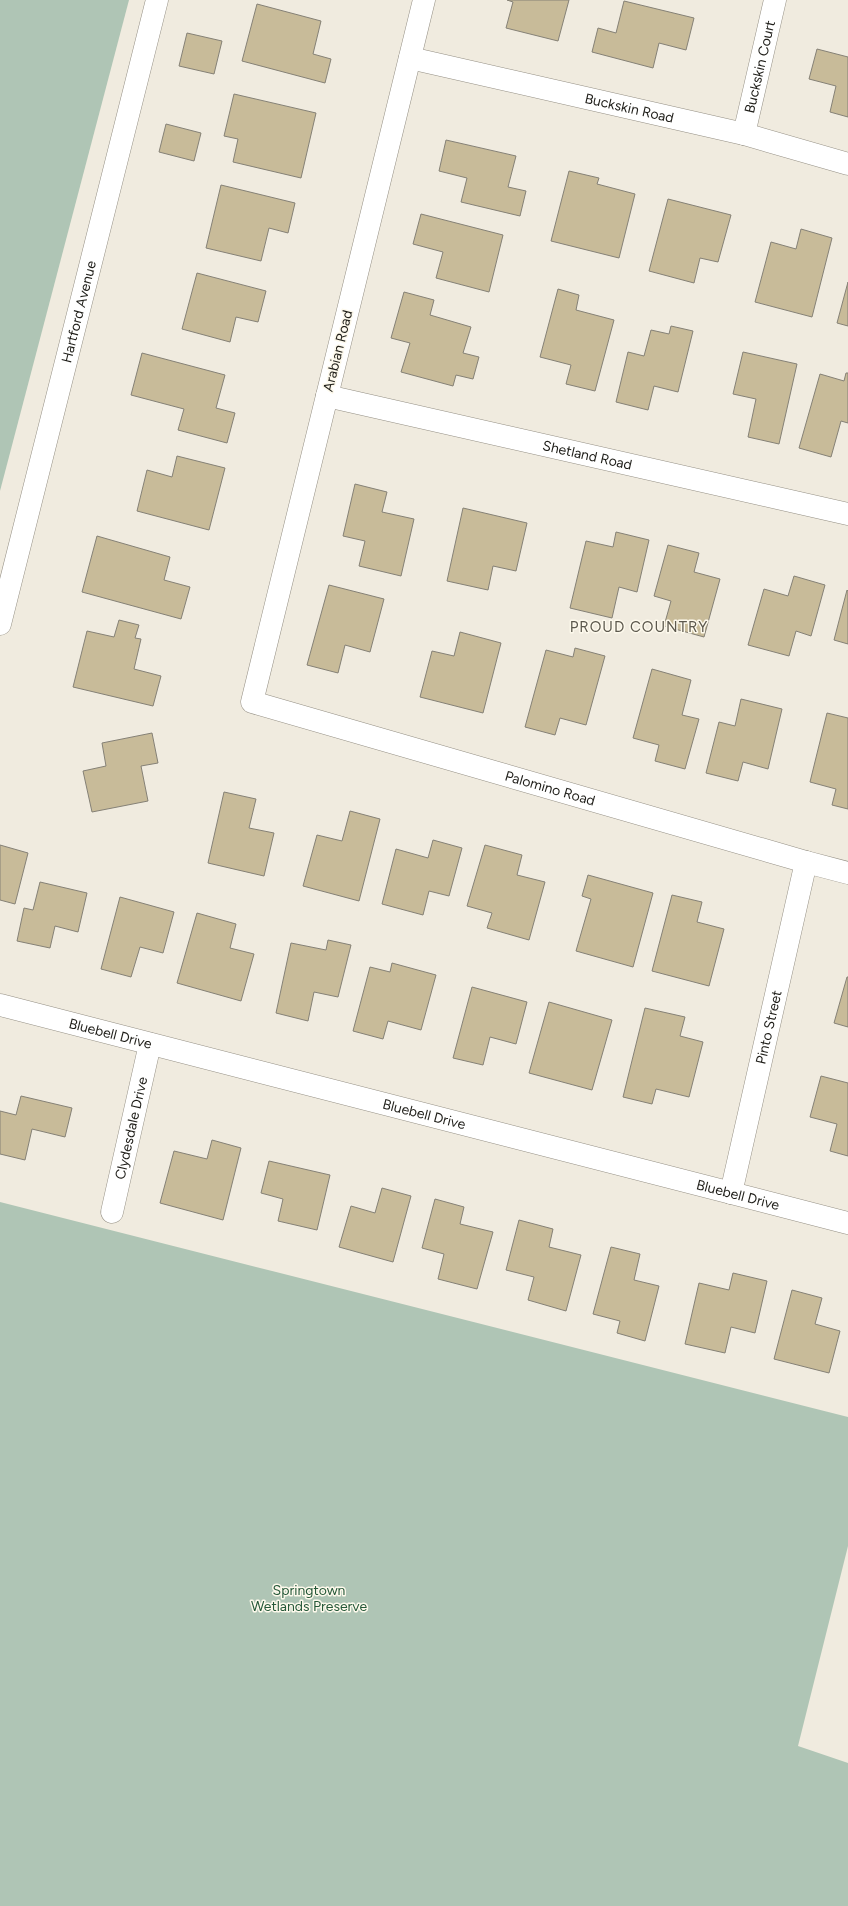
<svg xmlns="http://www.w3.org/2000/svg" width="848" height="1906" font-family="Figtree,sans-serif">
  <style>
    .green { fill: #afc5b5 }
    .building { fill: #c8bb99; stroke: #858176 }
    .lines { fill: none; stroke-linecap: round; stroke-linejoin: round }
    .minor-casing { stroke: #948f84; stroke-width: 23 }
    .minor { stroke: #fff; stroke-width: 22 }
    .labels { text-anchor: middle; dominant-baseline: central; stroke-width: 3; stroke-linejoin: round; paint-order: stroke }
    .street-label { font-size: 14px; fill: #1f1e19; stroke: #fdf9ec }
    .park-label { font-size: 14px; fill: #255838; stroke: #fdf9ec }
    .neighbourhood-label { font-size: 15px; letter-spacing: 1px; fill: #5c584d; stroke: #fdf9ec }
  </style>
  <rect width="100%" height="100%" fill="#f0ebdf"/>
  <g class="green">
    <polygon points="0,0 129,0 0,491"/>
    <polygon points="0,1202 848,1417 848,1546 798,1746 848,1763 848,1906 0,1906"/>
  </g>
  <g class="building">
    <polygon points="507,0 569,0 558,41 506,28 513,2"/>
    <polygon points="624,1 694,18 686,50 659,43 653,68 592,52 598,28 616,33"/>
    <polygon points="257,4 321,21 313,54 331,59 325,83 242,61"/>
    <polygon points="187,33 222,41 214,74 179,66"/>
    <polygon points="817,49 848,57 848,117 830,112 836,86 809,79"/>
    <polygon points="234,94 316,113 301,178 233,162 238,139 224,136"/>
    <polygon points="166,124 201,133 194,161 159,152"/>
    <polygon points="446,140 516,156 508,187 526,191 520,216 461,202 467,178 439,171"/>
    <polygon points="569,171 599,178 597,184 635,194 619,258 551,241"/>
    <polygon points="221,185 295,203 288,233 269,228 261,261 206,248"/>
    <polygon points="668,199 731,215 718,262 700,258 694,283 649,271"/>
    <polygon points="421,214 503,235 489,292 436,278 443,252 413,244"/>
    <polygon points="801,229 832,238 812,317 755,302 771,242 796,249"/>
    <polygon points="197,273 266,291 258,322 236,317 230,342 182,329"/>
    <polygon points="848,282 848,326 837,323"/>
    <polygon points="558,289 579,295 576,310 614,320 595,391 566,384 571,365 540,357"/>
    <polygon points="404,292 434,300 430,315 471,327 463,353 479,357 473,379 456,375 453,386 401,372 410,343 391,338"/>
    <polygon points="671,326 693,331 678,392 654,386 648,410 616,402 628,352 644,356 651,330 669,334"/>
    <polygon points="743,352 797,364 779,444 748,437 756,399 733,394"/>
    <polygon points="142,353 225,375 216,408 235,413 227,443 178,430 184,409 131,395"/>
    <polygon points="846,373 848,373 848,423 841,421 831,457 799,448 820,374 844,381"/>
    <polygon points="177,456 225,468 209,530 137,511 147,470 172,477"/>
    <polygon points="355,484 387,492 382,512 414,519 401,576 359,566 365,541 343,536"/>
    <polygon points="463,508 527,523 516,571 493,566 488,590 447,581"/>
    <polygon points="616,532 649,540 637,592 619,587 612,618 570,608 586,541 613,547"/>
    <polygon points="97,536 170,557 164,580 190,587 181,619 82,592"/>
    <polygon points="668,545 699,553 694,572 720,579 704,637 664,626 671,601 654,596"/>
    <polygon points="794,576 825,585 811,636 796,631 789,656 748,645 764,589 788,596"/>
    <polygon points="329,585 384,599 370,652 345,645 338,673 307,665"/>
    <polygon points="847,590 848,591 848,644 834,640"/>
    <polygon points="119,620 139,625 135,638 141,639 134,669 161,676 153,706 73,687 87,631 114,637"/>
    <polygon points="460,632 501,643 483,713 420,697 432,651 454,656"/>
    <polygon points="575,648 605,656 586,725 560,718 555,735 525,727 546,650 573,657"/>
    <polygon points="652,669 691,680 682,715 699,719 685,769 655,761 659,745 633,738"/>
    <polygon points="741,699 782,709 768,769 743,762 738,781 706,773 719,722 735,726"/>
    <polygon points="827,713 848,718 848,809 832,805 836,789 810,782"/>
    <polygon points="152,733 158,763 141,766 148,801 92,812 83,771 106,766 102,743"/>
    <polygon points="224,792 256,799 249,828 274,833 264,876 208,863"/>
    <polygon points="350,811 380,819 359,901 303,886 317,835 342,841"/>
    <polygon points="433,840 462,848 449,896 429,891 423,915 382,904 396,849 428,858"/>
    <polygon points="0,845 28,853 15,904 0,900"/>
    <polygon points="485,845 522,855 517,875 545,882 529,940 487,928 492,913 467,906"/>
    <polygon points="588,875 653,893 633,967 576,951 591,899 582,896"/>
    <polygon points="40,882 87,893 78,932 55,926 50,948 17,941 24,908 33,910"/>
    <polygon points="672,895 702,902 697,922 724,929 709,986 652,971"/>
    <polygon points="120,897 174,912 163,953 140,947 131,977 101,969"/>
    <polygon points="197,913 236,924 230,948 254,954 241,1001 177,983"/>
    <polygon points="328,940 351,945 338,997 314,992 308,1021 276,1013 291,943 326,950"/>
    <polygon points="392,963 436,975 421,1030 388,1021 383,1039 353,1031 370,967 390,972"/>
    <polygon points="847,977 848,977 848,1027 834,1023"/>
    <polygon points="472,987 527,1002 516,1044 490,1037 483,1065 453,1058"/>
    <polygon points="549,1002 612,1020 592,1090 529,1073"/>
    <polygon points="645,1008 685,1017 680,1036 703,1042 689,1097 656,1089 652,1104 623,1097"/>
    <polygon points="821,1076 848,1083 848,1156 830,1151 837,1124 810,1117"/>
    <polygon points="21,1096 72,1108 65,1137 32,1129 25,1160 0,1154 0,1111 16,1115"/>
    <polygon points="212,1140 241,1148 223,1220 160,1203 174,1151 207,1159"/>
    <polygon points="269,1161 330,1175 317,1230 278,1221 283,1199 261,1193"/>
    <polygon points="382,1188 411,1196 393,1262 339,1247 351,1206 375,1213"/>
    <polygon points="435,1199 464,1207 460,1224 493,1232 477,1289 438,1279 444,1254 422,1248"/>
    <polygon points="519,1220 553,1229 549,1247 581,1255 566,1311 528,1300 534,1277 506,1270"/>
    <polygon points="611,1247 640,1254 634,1280 659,1286 645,1341 617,1333 620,1321 593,1314"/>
    <polygon points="733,1273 767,1281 755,1333 731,1327 725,1353 685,1344 699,1283 729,1290"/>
    <polygon points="792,1290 822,1298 815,1324 840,1331 829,1373 774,1359"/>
  </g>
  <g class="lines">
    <g class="minor-casing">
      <g id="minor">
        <path id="s1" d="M424,0L252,702L806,862L848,873"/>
        <path id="s2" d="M410,58L744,134L848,164"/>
        <path id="s3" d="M744,134L775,0"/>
        <path id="s4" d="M327,396L848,514"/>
        <path id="s5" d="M0,624L157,0"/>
        <path id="s6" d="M0,1005L848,1223"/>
        <path id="s7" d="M731,1193L806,862"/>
        <path id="s8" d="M112,1212L150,1044"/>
      </g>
    </g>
    <use href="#minor" class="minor"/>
  </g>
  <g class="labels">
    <g class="street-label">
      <text stroke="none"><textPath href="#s3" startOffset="69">Buckskin Court</textPath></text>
      <text stroke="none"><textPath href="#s2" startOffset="225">Buckskin Road</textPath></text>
      <text stroke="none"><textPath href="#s5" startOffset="322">Hartford Avenue</textPath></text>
      <text transform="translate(338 351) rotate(-76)">Arabian Road</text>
      <text stroke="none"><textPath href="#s4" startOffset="267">Shetland Road</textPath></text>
      <text stroke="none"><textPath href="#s1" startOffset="1033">Palomino Road</textPath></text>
      <text stroke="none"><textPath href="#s7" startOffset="170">Pinto Street</textPath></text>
      <text stroke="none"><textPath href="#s6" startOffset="114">Bluebell Drive</textPath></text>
      <text stroke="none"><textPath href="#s6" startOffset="438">Bluebell Drive</textPath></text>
      <text stroke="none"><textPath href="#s8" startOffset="86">Clydesdale Drive</textPath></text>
      <text stroke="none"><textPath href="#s6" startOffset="762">Bluebell Drive</textPath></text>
    </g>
    <g class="park-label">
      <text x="309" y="1590">Springtown<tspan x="309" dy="16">Wetlands Preserve</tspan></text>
    </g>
    <g class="neighbourhood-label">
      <text x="639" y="627">PROUD COUNTRY</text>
    </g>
  </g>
</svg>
